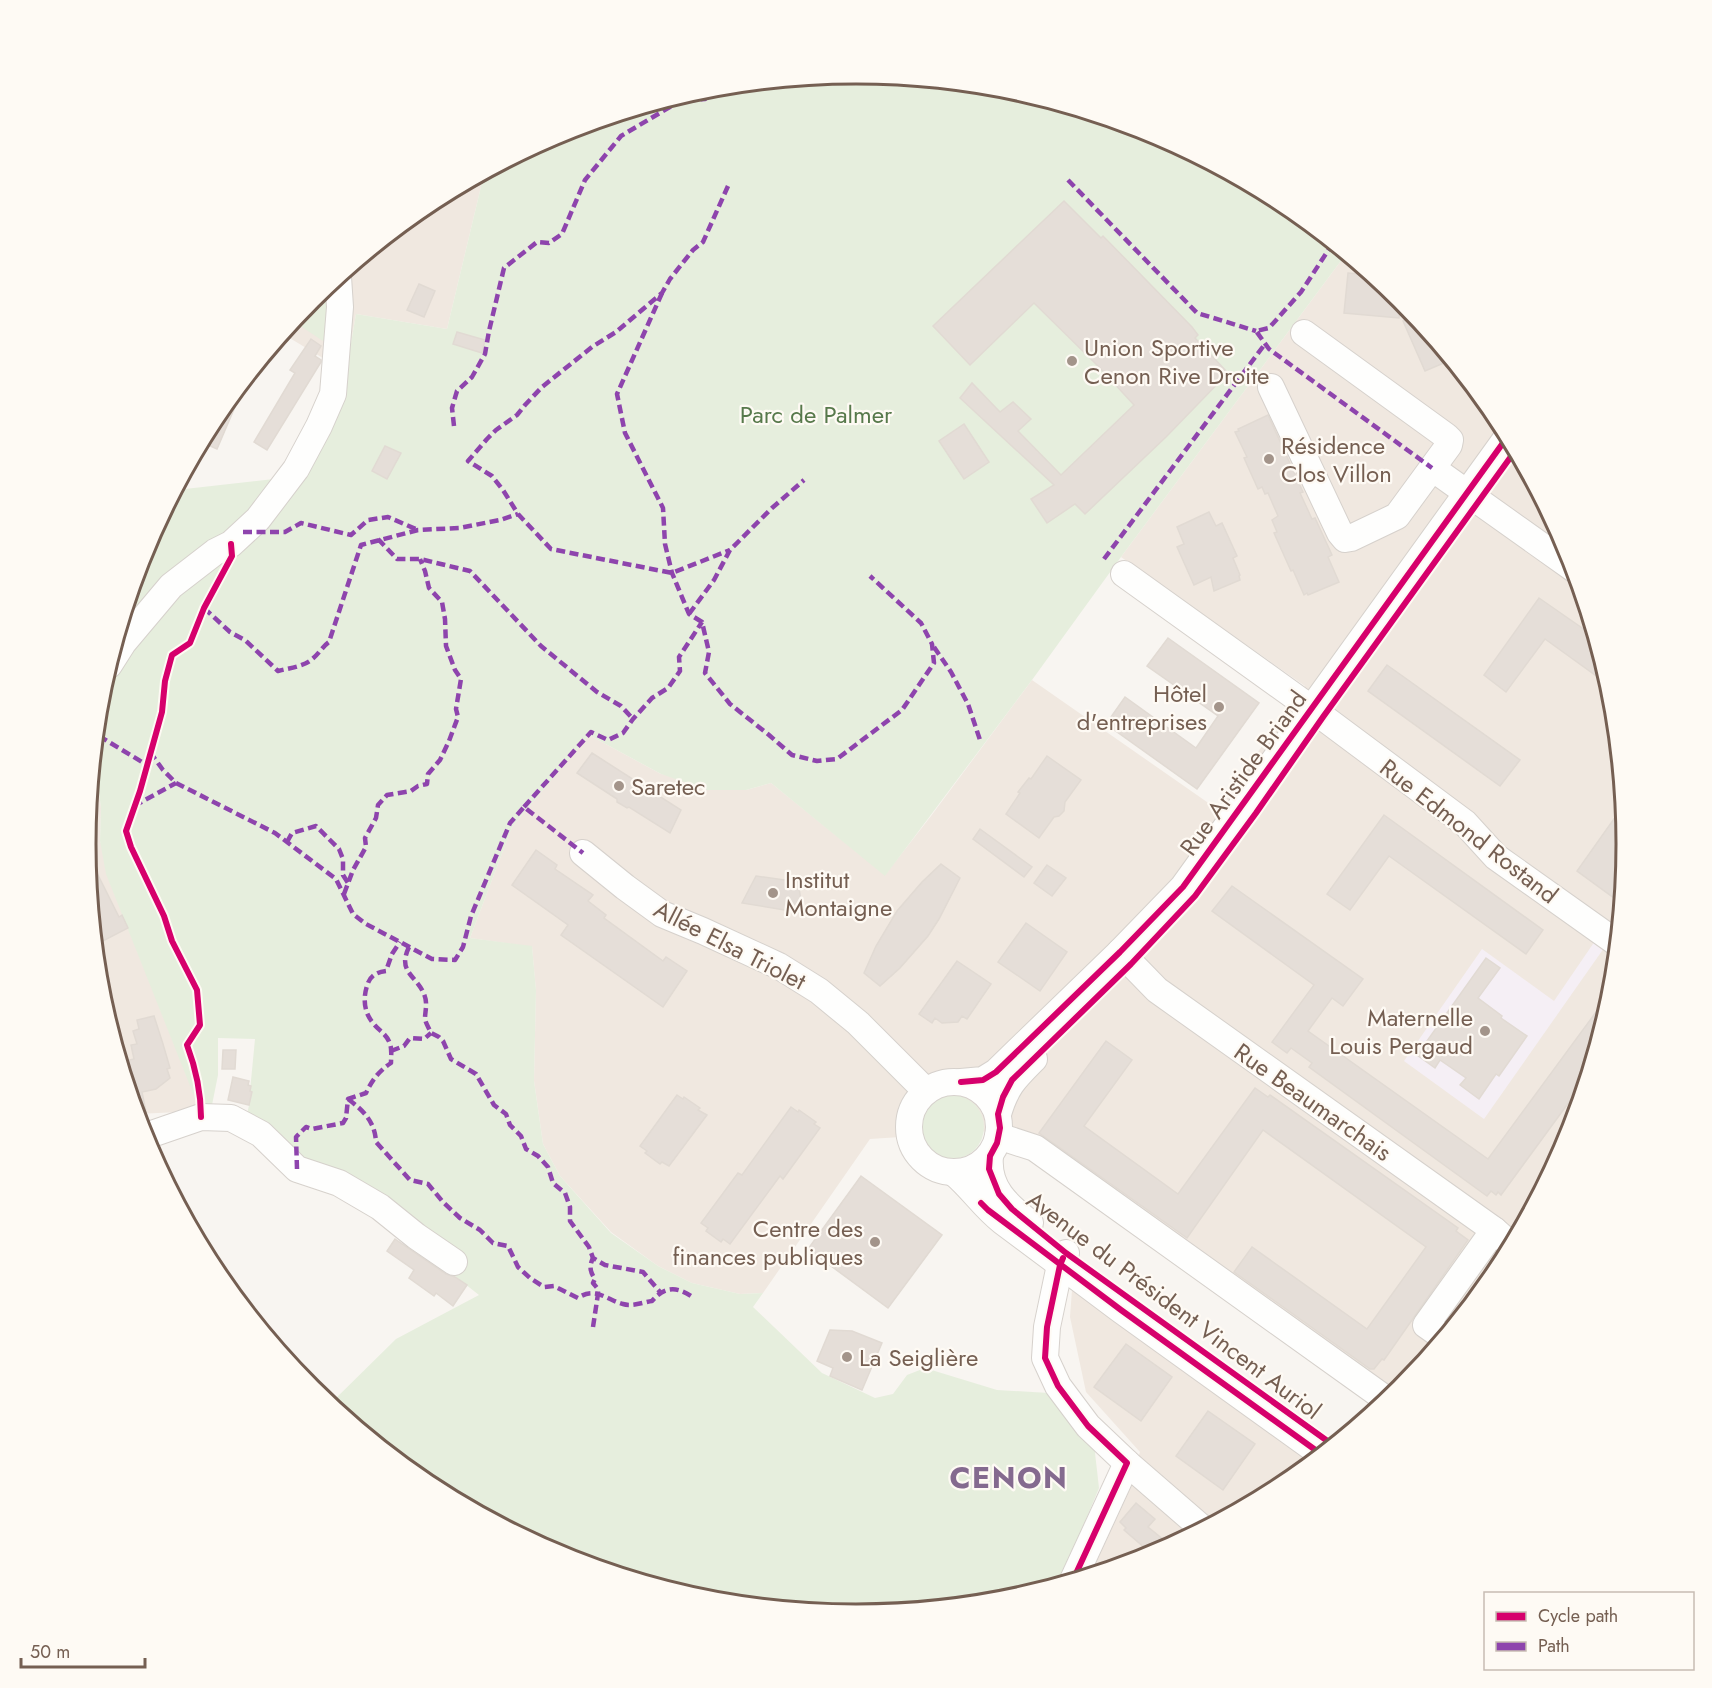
<svg xmlns="http://www.w3.org/2000/svg" width="1712" height="1688" font-family="Jost,sans-serif">
  <style>
    .residential { fill: #f0e8e0 }
    .education { fill: #f5eff5 }
    .green { fill: #e6eedd }
    .building { fill: #e5ded8; stroke: #e1dad3; stroke-width: 1.5 }
    .lines { fill: none; stroke-linecap: round; stroke-linejoin: round }
    .minor-casing { stroke: #d6d1cc; stroke-width: 28 }
    .minor { stroke: #fefefd; stroke-width: 26 }
    .quiet { stroke: #8e44ad; stroke-width: 4.5; stroke-dasharray: 9 4.5; stroke-linecap: butt }
    .cycleway-casing { stroke: #fefaf4; stroke-width: 10 }
    .cycleway { stroke: #d6006c; stroke-width: 6 }
    .poi-dot { fill: #a3948a; stroke: #fefaf4; stroke-width: 2 }
    .labels { text-anchor: middle; dominant-baseline: central; stroke-width: 4.5; stroke-linejoin: round; paint-order: stroke }
    .poi-label { font-size: 24px; fill: #755f52; stroke: #fefaf4; text-anchor: start }
    .park-label { font-size: 24px; fill: #57794b; stroke: #fefaf4 }
    .street-label { font-size: 24px; fill: #755f52; stroke: #fefaf4 }
    .district-label { font-size: 30px; font-weight: bold; letter-spacing: 1.5px; fill: #846a8f; stroke: #fefaf4 }
    .rim { fill: none; stroke: #755f52; stroke-width: 3 }
  </style>
  <rect width="100%" height="100%" fill="#f8f5f1"/>
  <g class="residential">
    <polygon points="484,174 447,329 356,314 346,372 283,334 311,299 428,203"/>
    <polygon points="1346,254 1401,299 1497,416 1568,549 1612,694 1626,844 1612,995 1568,1139 1496,1272 1401,1389 1393,1396 1020,1129 870,1139 763,1293 740,1294 692,1283 658,1266 611,1232 560,1176 543,1144 534,1081 536,990 532,947 470,938 512,827 589,735 661,774 746,790 771,783 885,875 931,816 1032,680 1217,809 1305,686 1121,557"/>
    <polygon points="91,785 99,793 101,808 100,841 200,1111 137,1114 100,994 86,844"/>
    <polygon points="1072,1290 1312,1462 1284,1485 1151,1556 1088,1575 1124,1497 1140,1452 1086,1392 1070,1317"/>
  </g>
  <polygon class="education" points="1595,941 1604,948 1484,1119 1404,1061 1482,949 1554,1001"/>
  <g class="green">
    <polygon points="856,74 1007,88 1151,132 1284,204 1346,254 1121,557 1032,680 885,876 771,783 746,790 707,790 661,774 589,735 512,827 470,938 532,946 536,990 534,1081 543,1144 560,1176 611,1233 658,1266 692,1283 740,1294 763,1293 753,1307 822,1373 875,1398 893,1394 907,1375 925,1368 997,1390 1049,1393 1094,1444 1099,1488 1059,1584 1006,1600 856,1614 705,1600 561,1556 428,1484 330,1404 396,1339 479,1295 418,1247 246,1119 252,1092 250,1091 255,1039 218,1038 218,1075 211,1110 200,1111 106,874 100,841 101,808 99,793 91,785 100,693 144,549 176,490 274,479 346,372 356,314 447,329 484,174 561,132 706,88"/>
    <polygon points="328,285 329,345 293,321 311,299"/>
    <circle cx="952" cy="1127" r="32"/>
  </g>
  <g class="building">
    <polygon points="1064,201 1101,238 1103,236 1192,327 1198,335 1195,338 1228,373 1166,437 1085,514 1075,504 1047,523 1031,499 1054,485 960,398 972,383 1000,412 1013,402 1031,419 1018,431 1061,475 1134,405 1099,367 1034,303 970,365 933,326"/>
    <polygon points="1348,273 1372,275 1401,299 1399,318 1344,313"/>
    <polygon points="419,284 435,291 424,317 407,310"/>
    <polygon points="1415,316 1441,348 1451,360 1425,371 1403,321"/>
    <polygon points="457,332 485,340 482,353 453,344"/>
    <polygon points="311,339 321,346 315,356 321,360 321,362 267,450 254,442 295,373 290,370"/>
    <polygon points="240,386 243,388 217,449 201,442 216,416"/>
    <polygon points="1268,415 1303,492 1300,493 1312,519 1315,518 1332,555 1328,557 1339,582 1308,595 1307,593 1304,595 1293,570 1291,571 1274,533 1277,532 1272,520 1278,516 1268,493 1265,494 1262,487 1258,489 1244,458 1247,457 1235,432 1239,431 1238,429"/>
    <polygon points="964,424 989,462 964,479 939,441"/>
    <polygon points="385,446 401,453 387,479 372,471"/>
    <polygon points="1209,512 1216,526 1222,523 1237,556 1233,558 1240,575 1239,576 1240,580 1214,591 1211,577 1194,585 1177,547 1184,544 1177,527"/>
    <polygon points="1539,598 1595,637 1609,685 1545,639 1506,692 1484,675"/>
    <polygon points="1168,638 1259,703 1197,789 1106,724 1125,697 1196,748 1218,716 1147,666"/>
    <polygon points="1387,665 1520,760 1500,786 1368,691"/>
    <polygon points="592,753 681,810 670,833 629,807 627,808 617,802 617,799 577,773"/>
    <polygon points="1047,756 1081,780 1065,802 1064,811 1059,816 1054,817 1039,838 1006,814 1020,793 1018,792 1029,778 1031,779"/>
    <polygon points="1623,806 1626,844 1626,853 1617,865 1624,871 1621,903 1577,871"/>
    <polygon points="1384,815 1543,930 1526,954 1389,856 1350,910 1327,894"/>
    <polygon points="980,829 1032,867 1024,877 973,839"/>
    <polygon points="536,850 557,865 555,869 593,895 588,901 606,915 604,918 663,961 666,957 687,971 663,1007 561,935 568,925 512,885"/>
    <polygon points="87,855 88,855 119,917 122,915 128,928 101,942 94,927"/>
    <polygon points="941,864 960,878 939,919 928,936 900,968 880,986 864,973 876,946 897,911 922,882"/>
    <polygon points="1047,865 1066,878 1052,896 1034,883"/>
    <polygon points="756,876 798,882 803,913 742,903"/>
    <polygon points="1232,886 1363,979 1343,1006 1332,998 1308,1031 1488,1159 1610,993 1612,994 1586,1079 1501,1195 1498,1192 1496,1195 1491,1191 1487,1196 1309,1067 1312,1063 1291,1048 1287,1053 1272,1042 1314,985 1212,911"/>
    <polygon points="1026,923 1067,952 1040,991 998,962"/>
    <polygon points="1486,958 1500,968 1478,998 1502,1016 1501,1018 1527,1036 1499,1076 1496,1074 1479,1099 1460,1085 1466,1078 1440,1060 1435,1068 1417,1055"/>
    <polygon points="957,961 991,984 967,1019 962,1016 958,1022 942,1023 935,1018 932,1023 919,1014"/>
    <polygon points="154,1016 163,1044 170,1068 167,1069 170,1078 156,1089 142,1092 147,1117 138,1119 121,1062 134,1059 131,1045 137,1044 133,1031 139,1029 137,1020"/>
    <polygon points="1106,1041 1132,1060 1084,1126 1178,1194 1255,1088 1268,1097 1270,1095 1458,1228 1456,1231 1468,1240 1384,1360 1382,1359 1374,1369 1370,1369 1234,1272 1252,1247 1367,1329 1426,1247 1263,1130 1187,1238 1039,1133"/>
    <polygon points="223,1050 236,1050 235,1069 222,1069"/>
    <polygon points="233,1077 249,1081 248,1085 251,1086 250,1091 252,1092 249,1105 228,1100"/>
    <polygon points="677,1095 683,1099 684,1097 700,1108 698,1110 707,1115 669,1166 662,1162 660,1164 645,1153 647,1151 640,1146"/>
    <polygon points="791,1107 798,1112 799,1110 816,1122 814,1124 820,1128 783,1179 780,1176 730,1244 723,1239 721,1242 706,1231 708,1228 701,1223 738,1173 742,1175"/>
    <polygon points="861,1176 942,1235 888,1308 808,1249"/>
    <polygon points="395,1239 446,1274 455,1277 467,1285 453,1306 436,1293 434,1296 409,1278 414,1270 387,1251"/>
    <polygon points="830,1330 852,1331 882,1343 862,1390 830,1376 833,1368 817,1361"/>
    <polygon points="1126,1344 1172,1377 1141,1421 1094,1387"/>
    <polygon points="1208,1411 1255,1444 1223,1490 1176,1456"/>
    <polygon points="1136,1503 1155,1519 1148,1527 1170,1545 1153,1555 1124,1530 1126,1528 1120,1522"/>
  </g>
  <g class="lines">
    <g class="minor-casing">
      <g id="minor">
        <polyline points="1271,387 1340,533 1345,539 1351,538 1397,516 1449,445 1450,440 1446,436 1304,333"/>
        <polyline points="1432,468 1574,569"/>
        <polyline points="1124,574 1312,709 1465,823 1496,857 1617,943"/>
        <polyline points="109,665 123,643 171,586 215,552 231,544 258,519 296,469 319,426 333,394 340,307 338,277"/>
        <polyline points="583,853 625,887 662,914 703,931 779,966 819,991 858,1023 926,1091"/>
        <polyline points="1120,952 1157,990 1494,1230 1511,1245"/>
        <circle cx="954" cy="1127" r="45"/>
        <polyline points="961,1082 983,1080 996,1072 1120,952 1183,887 1508,436"/>
        <path d="M998,1114C1006,1086 1015,1078 1034,1059"/>
        <polyline points="998,1136 1035,1148 1387,1400"/>
        <polyline points="143,1137 201,1117 231,1118 261,1134 297,1169 339,1183 380,1207 416,1236 454,1262"/>
        <path d="M990,1156C987,1188 1007,1205 1030,1223"/>
        <path d="M954,1173C972,1188 983,1206 1002,1221L1121,1310L1321,1454"/>
        <polyline points="1066,1253 1060,1265 1047,1327 1045,1358 1058,1386 1088,1426 1127,1463 1202,1528"/>
        <polyline points="1443,1337 1426,1325 1494,1230"/>
        <polyline points="1073,1580 1127,1463"/>
      </g>
    </g>
    <use href="#minor" class="minor"/>
    <g class="quiet">
      <polyline points="790,84 790,80"/>
      <polyline points="1068,180 1197,313 1256,331"/>
      <polyline points="728,186 703,242 693,250 681,265 670,279 662,293 616,332 592,347 542,387 525,405 517,415 496,430 487,439 468,461 492,476 503,490 518,514 551,549 672,573 730,550"/>
      <polyline points="1333,243 1301,292 1269,328 1256,331 1269,349 1432,468"/>
      <polyline points="662,293 617,394 625,433 663,508 665,544 672,573 689,614 702,622 709,652 705,673 730,704 769,735 792,755 817,761 837,759 902,710 934,663 932,644 921,623 870,576"/>
      <polyline points="454,426 452,408 457,391 472,377 485,354 489,331 504,268 537,242 549,243 562,234 585,180 621,136 680,101 705,99 710,88"/>
      <polyline points="243,532 285,532 301,523 351,535 368,520 388,517 418,530"/>
      <polyline points="378,539 397,559 420,559 470,571 541,646 597,692 621,706 633,719"/>
      <polyline points="1104,559 1265,344"/>
      <path d="M204,608L230,632L245,640L278,671C289,668 302,667 311,660C318,655 322,647 329,642L361,545L418,530L459,528L500,520L518,514"/>
      <polyline points="689,614 714,580 730,550 772,508 804,480"/>
      <polyline points="934,647 951,672 968,704 980,740"/>
      <polyline points="99,736 147,765"/>
      <polyline points="150,752 163,770 176,783 275,833 336,879 353,914 366,924 432,959 455,960 463,947 471,916 510,823 524,807 583,853"/>
      <polyline points="134,806 176,783"/>
      <polyline points="524,807 591,732 608,740 623,733 633,719 652,698 668,688 680,671 679,657 702,622"/>
      <polyline points="287,842 292,833 316,826 339,849 343,859 343,875 348,883"/>
      <polyline points="344,894 353,870 366,847 365,838 376,818 378,805 387,795 411,791 418,786 427,784 428,774 440,760 449,741 458,717 456,709 461,679 455,670 446,646 445,619 442,602 429,588 425,571 420,559"/>
      <path d="M409,947C397,972 416,975 424,994C428,1003 425,1011 425,1019C426,1024 429,1028 431,1033L439,1037L443,1041L451,1059L476,1074L494,1105L506,1114L510,1125L521,1136L526,1149L538,1156L548,1167L553,1183L565,1193L570,1207V1221L589,1247L593,1258L605,1265L643,1272L660,1292"/>
      <polyline points="391,1051 404,1046 410,1038 424,1039 431,1033"/>
      <path d="M348,1099C364,1111 375,1122 376,1142L410,1180L428,1184L443,1202L460,1218L480,1230L493,1243L508,1246L518,1267L530,1278L544,1287L554,1286L578,1298C595,1286 607,1300 623,1304C632,1307 644,1302 652,1301C664,1287 676,1286 691,1296"/>
      <path d="M297,1169L296,1137L306,1127L312,1129L343,1123L346,1118L348,1099L366,1093C372,1080 379,1071 391,1063C391,1057 392,1049 390,1044C387,1034 379,1031 373,1023C363,1011 363,996 368,983C371,975 378,972 386,971L392,954L400,942"/>
      <path d="M593,1327L598,1294V1289L593,1283L595,1279C590,1272 589,1266 593,1258"/>
    </g>
    <g class="cycleway-casing">
      <g id="cycleway">
        <polyline points="961,1082 983,1080 996,1072 1120,952 1183,887 1508,436"/>
        <path d="M201,1117C201,1091 196,1069 187,1045L200,1025L197,990L172,941L164,916L131,847L126,831L140,791L162,712L165,681L172,655L190,643L204,608L232,556L231,544"/>
        <polyline points="981,1203 988,1210 1121,1310 1321,1454"/>
        <polyline points="1063,1258 1060,1265 1047,1327 1045,1358 1058,1386 1088,1426 1127,1463 1073,1580"/>
        <polyline points="1333,1445 1066,1253 1012,1209 999,1194 989,1169 990,1156 997,1143 1000,1128 998,1114 1003,1097 1012,1080 1131,964 1195,896 1256,813 1323,717 1515,451"/>
      </g>
    </g>
    <use href="#cycleway" class="cycleway"/>
  </g>
  <g class="poi-dot">
    <circle cx="1072" cy="361" r="6"/>
    <circle cx="1269" cy="459" r="6"/>
    <circle cx="1219" cy="707" r="6"/>
    <circle cx="619" cy="786" r="6"/>
    <circle cx="773" cy="893" r="6"/>
    <circle cx="1485" cy="1031" r="6"/>
    <circle cx="875" cy="1242" r="6"/>
    <circle cx="847" cy="1357" r="6"/>
  </g>
  <g class="labels">
    <g class="poi-label">
      <text x="1084" y="347">Union Sportive<tspan x="1084" dy="28">Cenon Rive Droite</tspan></text>
      <text x="1281" y="445">Résidence<tspan x="1281" dy="28">Clos Villon</tspan></text>
      <text x="1207" y="693" text-anchor="end">Hôtel<tspan x="1207" dy="28">d'entreprises</tspan></text>
      <text x="631" y="786">Saretec</text>
      <text x="785" y="879">Institut<tspan x="785" dy="28">Montaigne</tspan></text>
      <text x="1473" y="1017" text-anchor="end">Maternelle<tspan x="1473" dy="28">Louis Pergaud</tspan></text>
      <text x="863" y="1228" text-anchor="end">Centre des<tspan x="863" dy="28">finances publiques</tspan></text>
      <text x="859" y="1357">La Seiglière</text>
    </g>
    <g class="park-label">
      <text x="816" y="414">Parc de Palmer</text>
    </g>
    <g class="street-label">
      <text transform="translate(1243 773) rotate(-54)">Rue Aristide Briand</text>
      <text transform="translate(1469 831) rotate(38)">Rue Edmond Rostand</text>
      <text transform="translate(730 945) rotate(27)">Allée Elsa Triolet</text>
      <text transform="translate(1313 1102) rotate(35)">Rue Beaumarchais</text>
      <text transform="translate(1174 1305) rotate(37)">Avenue du Président Vincent Auriol</text>
    </g>
    <g class="district-label">
      <text x="1009" y="1477">CENON</text>
    </g>
  </g>
  <path d="M0 0H1712V1688H0ZM96 844a760 760 0 1 1 1520 0a760 760 0 1 1-1520 0Z" fill="#fefaf4" fill-rule="evenodd"/>
  <path class="rim" d="M96 844a760 760 0 1 1 1520 0a760 760 0 1 1-1520 0Z"/>
  <rect x="1484" y="1592" width="210" height="78" fill="#fefaf4" stroke="#c7bcb3" stroke-width="1.5"/>
  <rect x="1496" y="1612" width="30" height="9" fill="#d6006c" stroke="#c7bcb3" stroke-width="1.5"/>
  <text x="1538" y="1622" font-size="18" fill="#755f52">Cycle path</text>
  <rect x="1496" y="1642" width="30" height="9" fill="#8e44ad" stroke="#c7bcb3" stroke-width="1.5"/>
  <text x="1538" y="1652" font-size="18" fill="#755f52">Path</text>
  <path d="M21 1658v9h124v-9" fill="none" stroke="#755f52" stroke-width="3"/>
  <text x="30" y="1658" font-size="18" fill="#755f52" stroke="#fefaf4" stroke-width="4.5" paint-order="stroke">50 m</text>
</svg>
